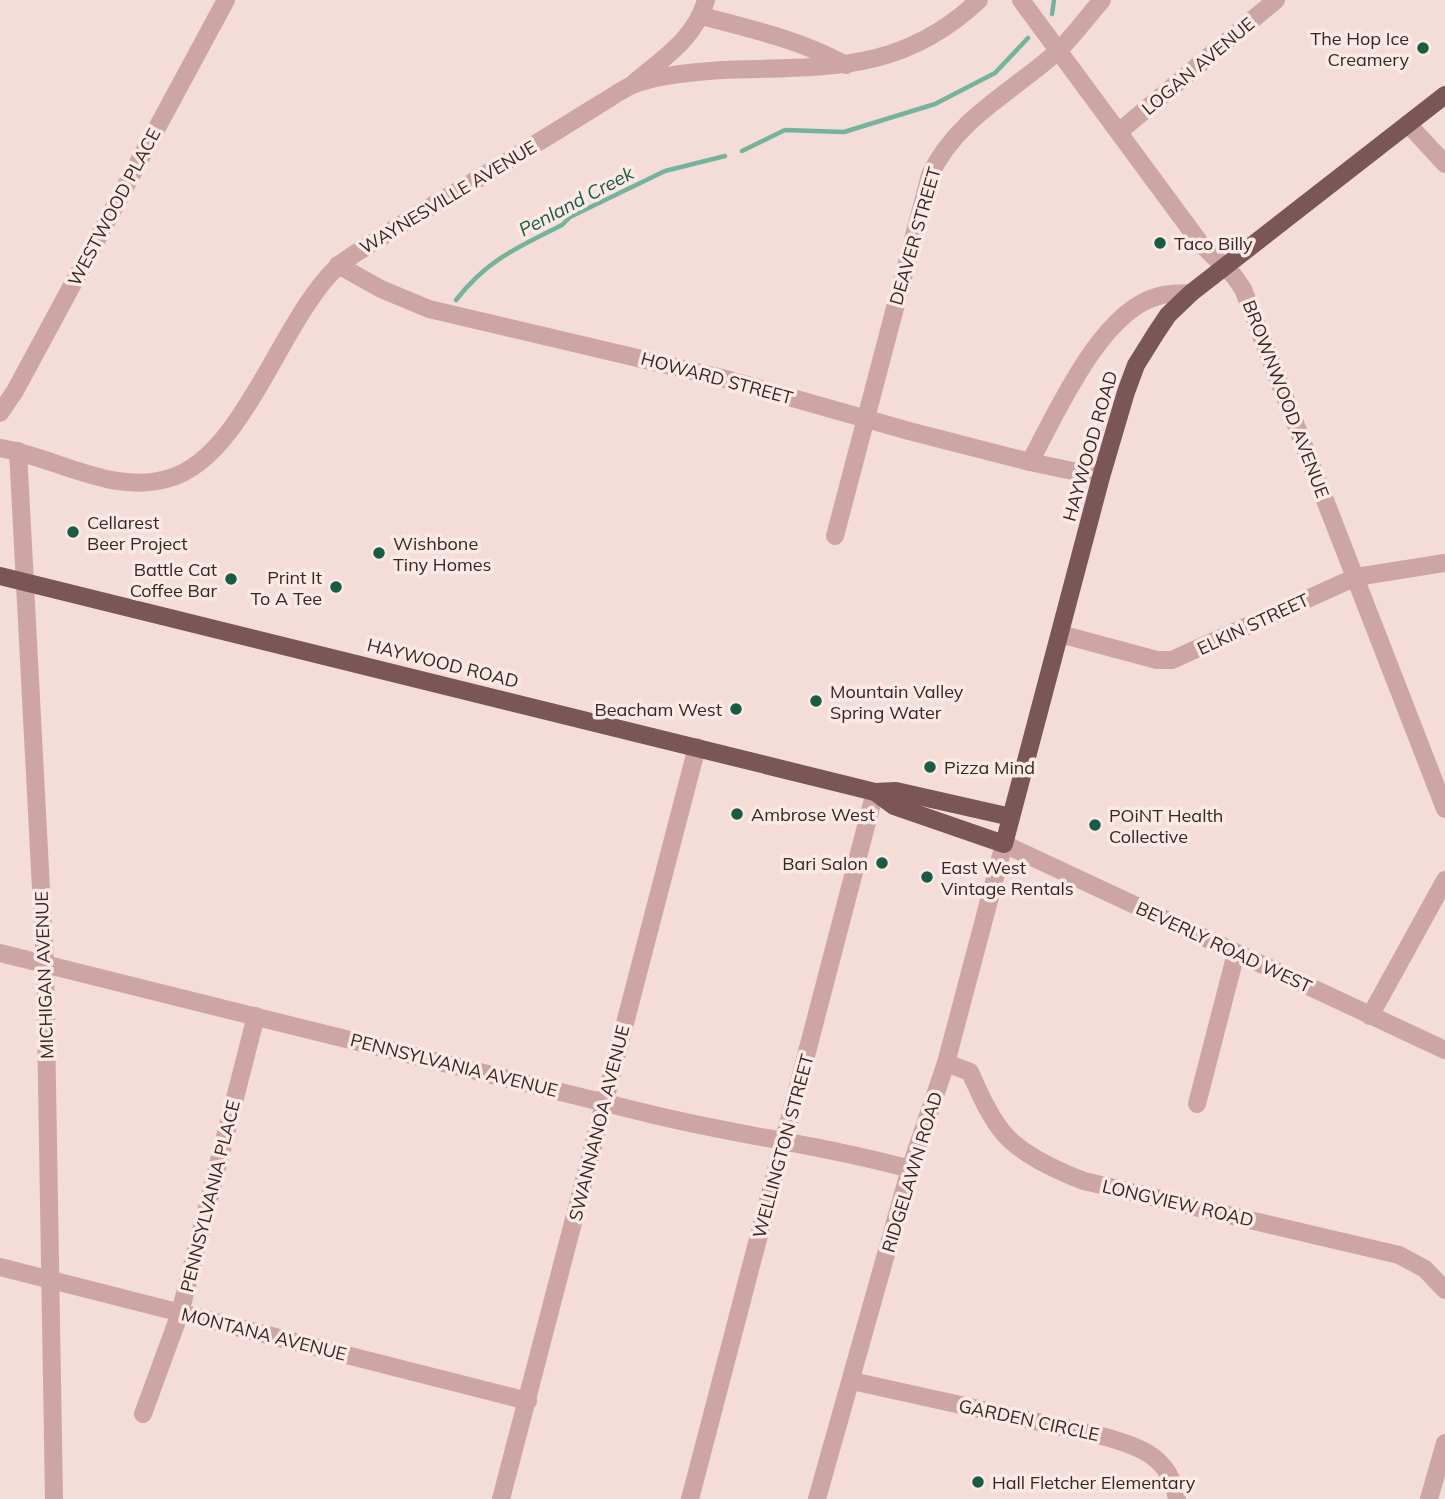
<svg xmlns="http://www.w3.org/2000/svg" width="1445" height="1499" font-family="Mulish,sans-serif">
  <style>
    .lines { fill: none; stroke-linecap: round; stroke-linejoin: round }
    .stream { stroke: #75b39d; stroke-width: 4.5 }
    .minor { stroke: #cda6a4; stroke-width: 18 }
    .major { stroke: #7b5658; stroke-width: 18 }
    .poi-dot { fill: #185c45; stroke: #fbe9e6; stroke-width: 2.5 }
    .labels { text-anchor: middle; dominant-baseline: central; stroke-width: 7; stroke-linejoin: round; paint-order: stroke }
    .poi-label { font-size: 18px; fill: #372628; stroke: #fbe9e6; text-anchor: start }
    .street-label { font-size: 18px; fill: #372628; stroke: #fbe9e6 }
    .water-label { font-size: 19px; font-style: italic; fill: #185c45; stroke: #fbe9e6 }
  </style>
  <rect width="100%" height="100%" fill="#f4dcd9"/>
  <g class="lines">
    <g class="stream">
      <polyline points="1052,14 1054,0"/>
      <polyline points="742,151 785,130 844,132 935,104 995,73 1028,38"/>
      <path d="M456,300C488,259 517,248 562,225L570,217L665,171L725,156"/>
    </g>
    <g class="minor">
      <polyline points="1021,0 1201,244 1234,276 1243,289 1445,809"/>
      <path d="M702,16C751,29 801,40 846,65"/>
      <path d="M634,83C663,58 695,39 706,0"/>
      <polyline points="1408,124 1445,164"/>
      <polyline points="1120,131 1276,0"/>
      <polyline points="338,265 381,289 429,309 722,378 909,431 1030,462 1101,477"/>
      <polyline points="0,413 15,391 226,0"/>
      <path d="M0,448C56,457 112,496 170,478C244,456 280,321 337,267C345,259 356,253 366,247C390,231 415,216 440,201C494,170 547,137 600,104C610,98 620,91 630,86C655,75 695,72 722,70C823,66 900,75 979,0"/>
      <polyline points="18,451 45,965 54,1499"/>
      <path d="M1030,462C1056,414 1101,310 1159,296C1169,293 1181,294 1191,293"/>
      <path d="M835,536L930,175C957,117 1015,91 1060,49C1075,34 1088,16 1102,0"/>
      <polyline points="1060,634 1157,660 1172,660 1356,577 1445,563"/>
      <path d="M0,953C215,1007 431,1060 646,1113C734,1135 823,1145 910,1169"/>
      <polyline points="1370,1016 1445,880"/>
      <path d="M946,1063L970,1072C979,1092 988,1113 1001,1130C1019,1154 1058,1171 1084,1181L1399,1255L1425,1269L1445,1290"/>
      <polyline points="1197,1104 1236,953"/>
      <polyline points="0,1267 528,1401"/>
      <path d="M852,1381L1106,1437C1142,1448 1170,1457 1177,1499"/>
      <polyline points="143,1414 180,1313 256,1016"/>
      <polyline points="501,1499 697,747"/>
      <polyline points="690,1499 875,792"/>
      <polyline points="817,1499 910,1169 946,1063 1004,844 1445,1050"/>
      <polyline points="1429,1499 1445,1443"/>
    </g>
    <g class="major">
      <polyline points="0,576 875,792 896,791 1011,817"/>
      <polyline points="875,792 894,806 1004,844 1101,477 1126,392 1136,365 1156,333 1168,315 1191,293 1445,95"/>
    </g>
  </g>
  <g class="poi-dot">
    <circle cx="1423" cy="48" r="7"/>
    <circle cx="1160" cy="243" r="7"/>
    <circle cx="73" cy="532" r="7"/>
    <circle cx="379" cy="553" r="7"/>
    <circle cx="231" cy="579" r="7"/>
    <circle cx="336" cy="587" r="7"/>
    <circle cx="816" cy="701" r="7"/>
    <circle cx="736" cy="709" r="7"/>
    <circle cx="930" cy="767" r="7"/>
    <circle cx="737" cy="814" r="7"/>
    <circle cx="1095" cy="825" r="7"/>
    <circle cx="882" cy="863" r="7"/>
    <circle cx="927" cy="877" r="7"/>
    <circle cx="978" cy="1482" r="7"/>
  </g>
  <g class="labels">
    <g class="poi-label">
      <text x="1409" y="38" text-anchor="end">The Hop Ice<tspan x="1409" dy="21">Creamery</tspan></text>
      <text x="1174" y="243">Taco Billy</text>
      <text x="87" y="522">Cellarest<tspan x="87" dy="21">Beer Project</tspan></text>
      <text x="393" y="543">Wishbone<tspan x="393" dy="21">Tiny Homes</tspan></text>
      <text x="217" y="569" text-anchor="end">Battle Cat<tspan x="217" dy="21">Coffee Bar</tspan></text>
      <text x="322" y="577" text-anchor="end">Print It<tspan x="322" dy="21">To A Tee</tspan></text>
      <text x="830" y="691">Mountain Valley<tspan x="830" dy="21">Spring Water</tspan></text>
      <text x="722" y="709" text-anchor="end">Beacham West</text>
      <text x="944" y="767">Pizza Mind</text>
      <text x="751" y="814">Ambrose West</text>
      <text x="1109" y="815">POiNT Health<tspan x="1109" dy="21">Collective</tspan></text>
      <text x="868" y="863" text-anchor="end">Bari Salon</text>
      <text x="941" y="867">East West<tspan x="941" dy="21">Vintage Rentals</tspan></text>
      <text x="992" y="1482">Hall Fletcher Elementary</text>
    </g>
    <g class="street-label">
      <text transform="translate(1198 66) rotate(-40)">LOGAN AVENUE</text>
      <text transform="translate(448 197) rotate(-31)">WAYNESVILLE AVENUE</text>
      <text transform="translate(114 207) rotate(-62)">WESTWOOD PLACE</text>
      <text transform="translate(915 236) rotate(-74)">DEAVER STREET</text>
      <text transform="translate(717 378) rotate(15)">HOWARD STREET</text>
      <text transform="translate(1286 399) rotate(69)">BROWNWOOD AVENUE</text>
      <text transform="translate(1090 446) rotate(-74)">HAYWOOD ROAD</text>
      <text transform="translate(1253 624) rotate(-25)">ELKIN STREET</text>
      <text transform="translate(443 663) rotate(14)">HAYWOOD ROAD</text>
      <text transform="translate(1224 947) rotate(25)">BEVERLY ROAD WEST</text>
      <text transform="translate(44 975) rotate(-92)">MICHIGAN AVENUE</text>
      <text transform="translate(454 1065) rotate(14)">PENNSYLVANIA AVENUE</text>
      <text transform="translate(599 1123) rotate(-76)">SWANNANOA AVENUE</text>
      <text transform="translate(783 1146) rotate(-75)">WELLINGTON STREET</text>
      <text transform="translate(912 1172) rotate(-73)">RIDGELAWN ROAD</text>
      <text transform="translate(210 1196) rotate(-76)">PENNSYLVANIA PLACE</text>
      <text transform="translate(1178 1203) rotate(13)">LONGVIEW ROAD</text>
      <text transform="translate(264 1334) rotate(14)">MONTANA AVENUE</text>
      <text transform="translate(1029 1420) rotate(12)">GARDEN CIRCLE</text>
    </g>
    <g class="water-label">
      <text transform="translate(576 201) rotate(-28)">Penland Creek</text>
    </g>
  </g>
</svg>
